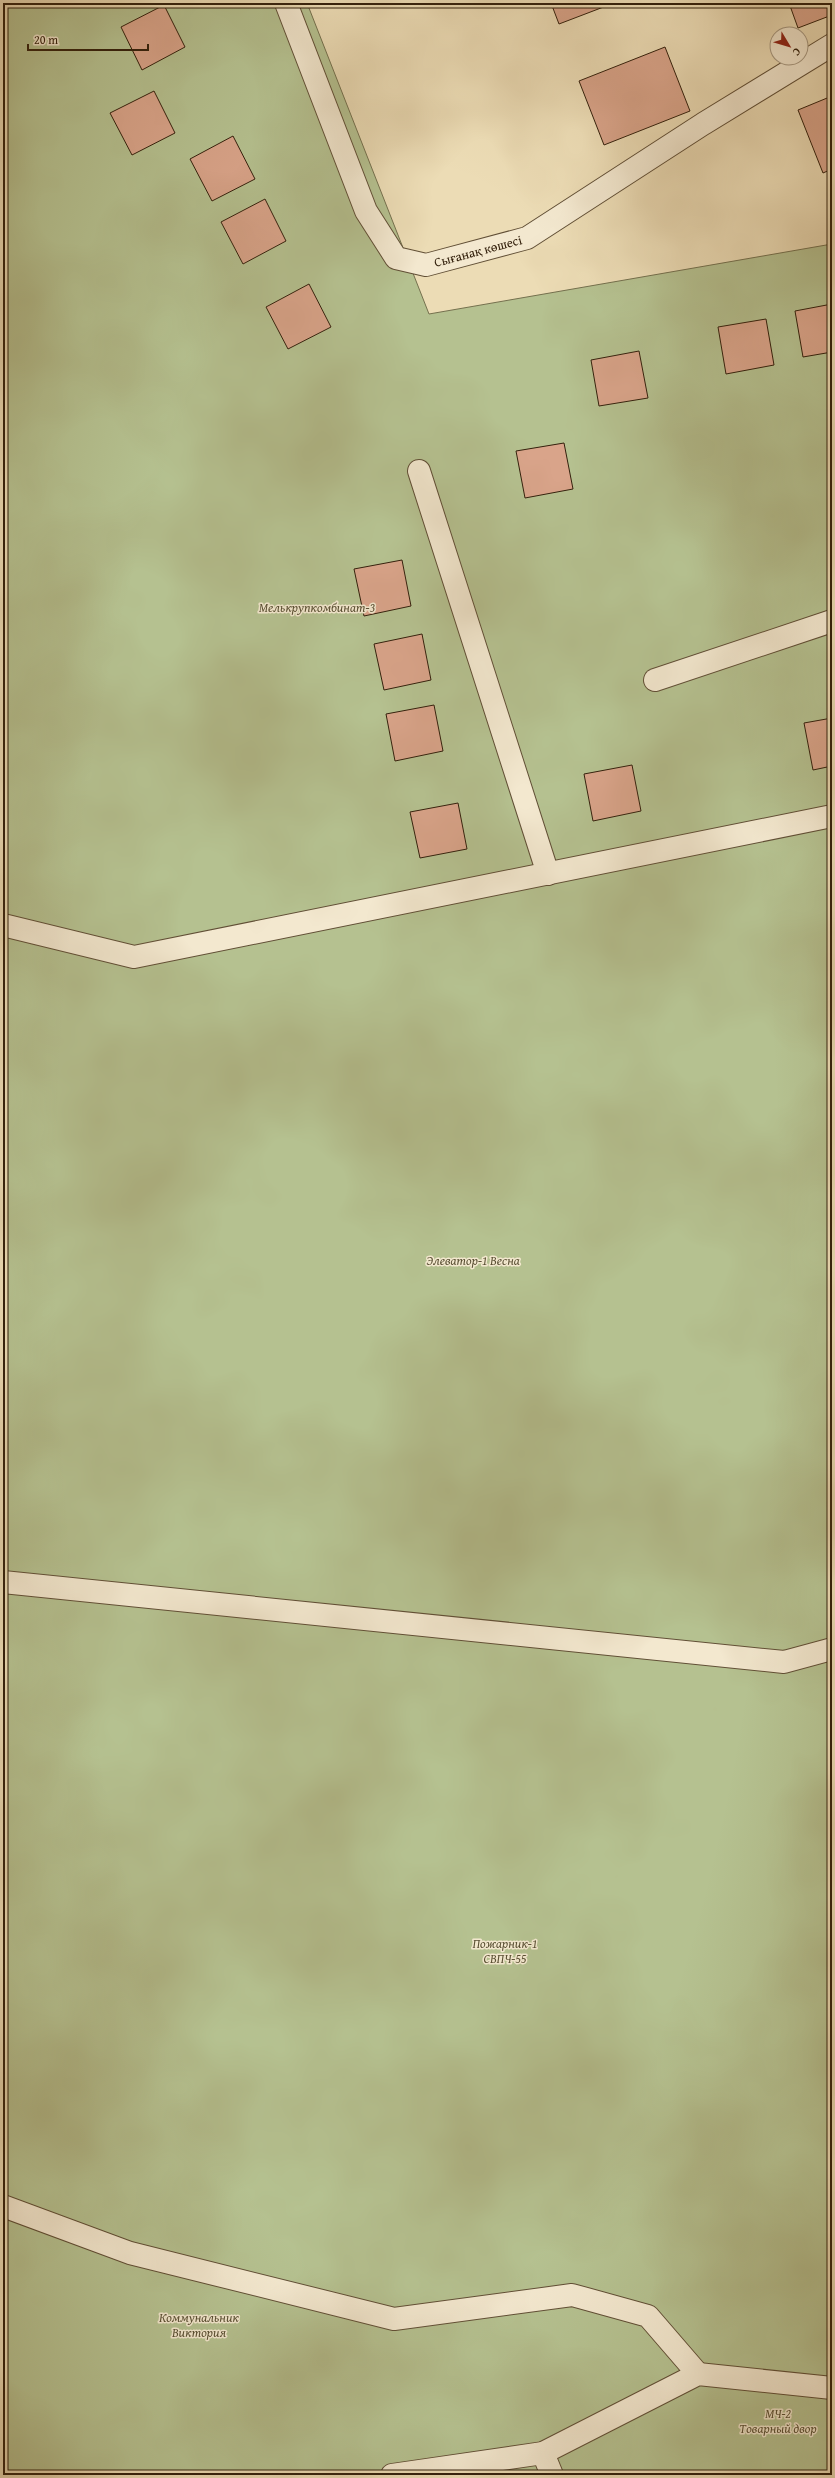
<svg xmlns="http://www.w3.org/2000/svg" width="835" height="2478" font-family="'Gentium Book Plus',serif">
  <style>
    .green { fill: #b5c190; stroke: #74704e }
    .building { fill: #d9a48a; stroke: #33200c }
    .lines { fill: none; stroke-linecap: round; stroke-linejoin: round }
    .minor-casing { stroke: #614f36; stroke-width: 24 }
    .minor { stroke: #f3e8cf; stroke-width: 22 }
    .labels { text-anchor: middle; dominant-baseline: central; stroke-width: 3; stroke-linejoin: round; paint-order: stroke }
    .street-label { font-size: 13px; fill: #33200c; stroke: #f3e8cf }
    .park-label { font-size: 13px; font-style: italic; fill: #5a5034; stroke: #f3e8cf }
  </style>
  <rect width="100%" height="100%" fill="#ecdcb5"/>
  <filter id="stains"><feTurbulence type="fractalNoise" baseFrequency=".005" numOctaves="4"/><feColorMatrix values="0 0 0 0 .2 0 0 0 0 .09 0 0 0 0 .02 0 0 0 .5 -.17"/></filter>
  <radialGradient id="worn" r=".72"><stop offset=".6" stop-color="#630" stop-opacity="0"/><stop offset="1" stop-color="#630" stop-opacity=".3"/></radialGradient>
  <polygon class="green" points="3,3 307,3 429,314 832,244 832,2475 3,2475"/>
  <g class="building">
    <polygon points="551,3 614,3 559,24"/>
    <polygon points="789,3 832,3 832,15 798,28"/>
    <polygon points="164,5 185,47 142,70 121,27"/>
    <polygon points="665,47 690,111 604,145 579,81"/>
    <polygon points="154,91 175,133 132,155 110,113"/>
    <polygon points="832,96 832,169 823,173 798,110"/>
    <polygon points="233,136 255,179 212,201 190,159"/>
    <polygon points="265,199 286,241 243,264 221,222"/>
    <polygon points="309,284 331,327 288,349 266,307"/>
    <polygon points="832,304 832,352 803,357 795,311"/>
    <polygon points="766,319 774,365 726,374 718,327"/>
    <polygon points="639,351 648,398 599,406 591,360"/>
    <polygon points="564,443 573,489 525,498 516,451"/>
    <polygon points="402,560 411,606 364,616 354,569"/>
    <polygon points="422,634 431,680 384,690 374,644"/>
    <polygon points="434,705 443,751 395,761 386,714"/>
    <polygon points="832,718 832,766 813,770 804,723"/>
    <polygon points="632,765 641,811 593,821 584,774"/>
    <polygon points="458,803 467,849 420,858 410,812"/>
  </g>
  <g class="lines">
    <g class="minor-casing">
      <g id="minor">
        <polyline points="286,3 366,211 396,258 426,265 527,238 703,124 832,45"/>
        <polyline points="419,471 548,874"/>
        <polyline points="655,680 832,621"/>
        <polyline points="3,925 134,957 832,816"/>
        <polyline points="3,1582 784,1662 832,1649"/>
        <polyline points="3,2206 130,2253 394,2319 572,2295 648,2316 698,2374"/>
        <polyline points="543,2453 552,2475"/>
        <polyline points="392,2475 543,2453 698,2374 832,2388"/>
      </g>
    </g>
    <use href="#minor" class="minor"/>
  </g>
  <g class="labels">
    <g class="street-label">
      <text transform="translate(478 251) rotate(-15)">Сығанақ көшесі</text>
    </g>
    <g class="park-label">
      <text x="317" y="607">Мелькрупкомбинат-3</text>
      <text x="473" y="1260">Элеватор-1 Весна</text>
      <text x="505" y="1943">Пожарник-1<tspan x="505" dy="15">СВПЧ-55</tspan></text>
      <text x="199" y="2317">Коммунальник<tspan x="199" dy="15">Виктория</tspan></text>
      <text x="778" y="2413">МЧ-2<tspan x="778" dy="15">Товарный двор</tspan></text>
    </g>
  </g>
  <rect width="835" height="2478" fill="none" stroke="#ecdcb5" stroke-width="16"/>
  <rect x="4" y="4" width="827" height="2470" fill="none" stroke="#33200c" stroke-width="2"/>
  <rect x="8" y="8" width="819" height="2462" fill="none" stroke="#33200c"/>
  <g transform="translate(789 46) rotate(128)"><circle r="19" fill="#f3e8cf" stroke="#a69881"/>
  <path d="M0-3L7 15L0 10L-7 15Z" fill="#8f2418"/>
  <text y="-6" font-size="11" font-weight="bold" text-anchor="middle" fill="#33200c">С</text>
  </g>
  <path d="M28 44v6h120v-6" fill="none" stroke="#33200c" stroke-width="2"/>
  <text x="34" y="44" font-size="12" fill="#33200c" stroke="#f3e8cf" stroke-width="3" paint-order="stroke">20 m</text>
  <rect width="100%" height="100%" filter="url(#stains)"/>
  <rect width="100%" height="100%" fill="url(#worn)"/>
</svg>
